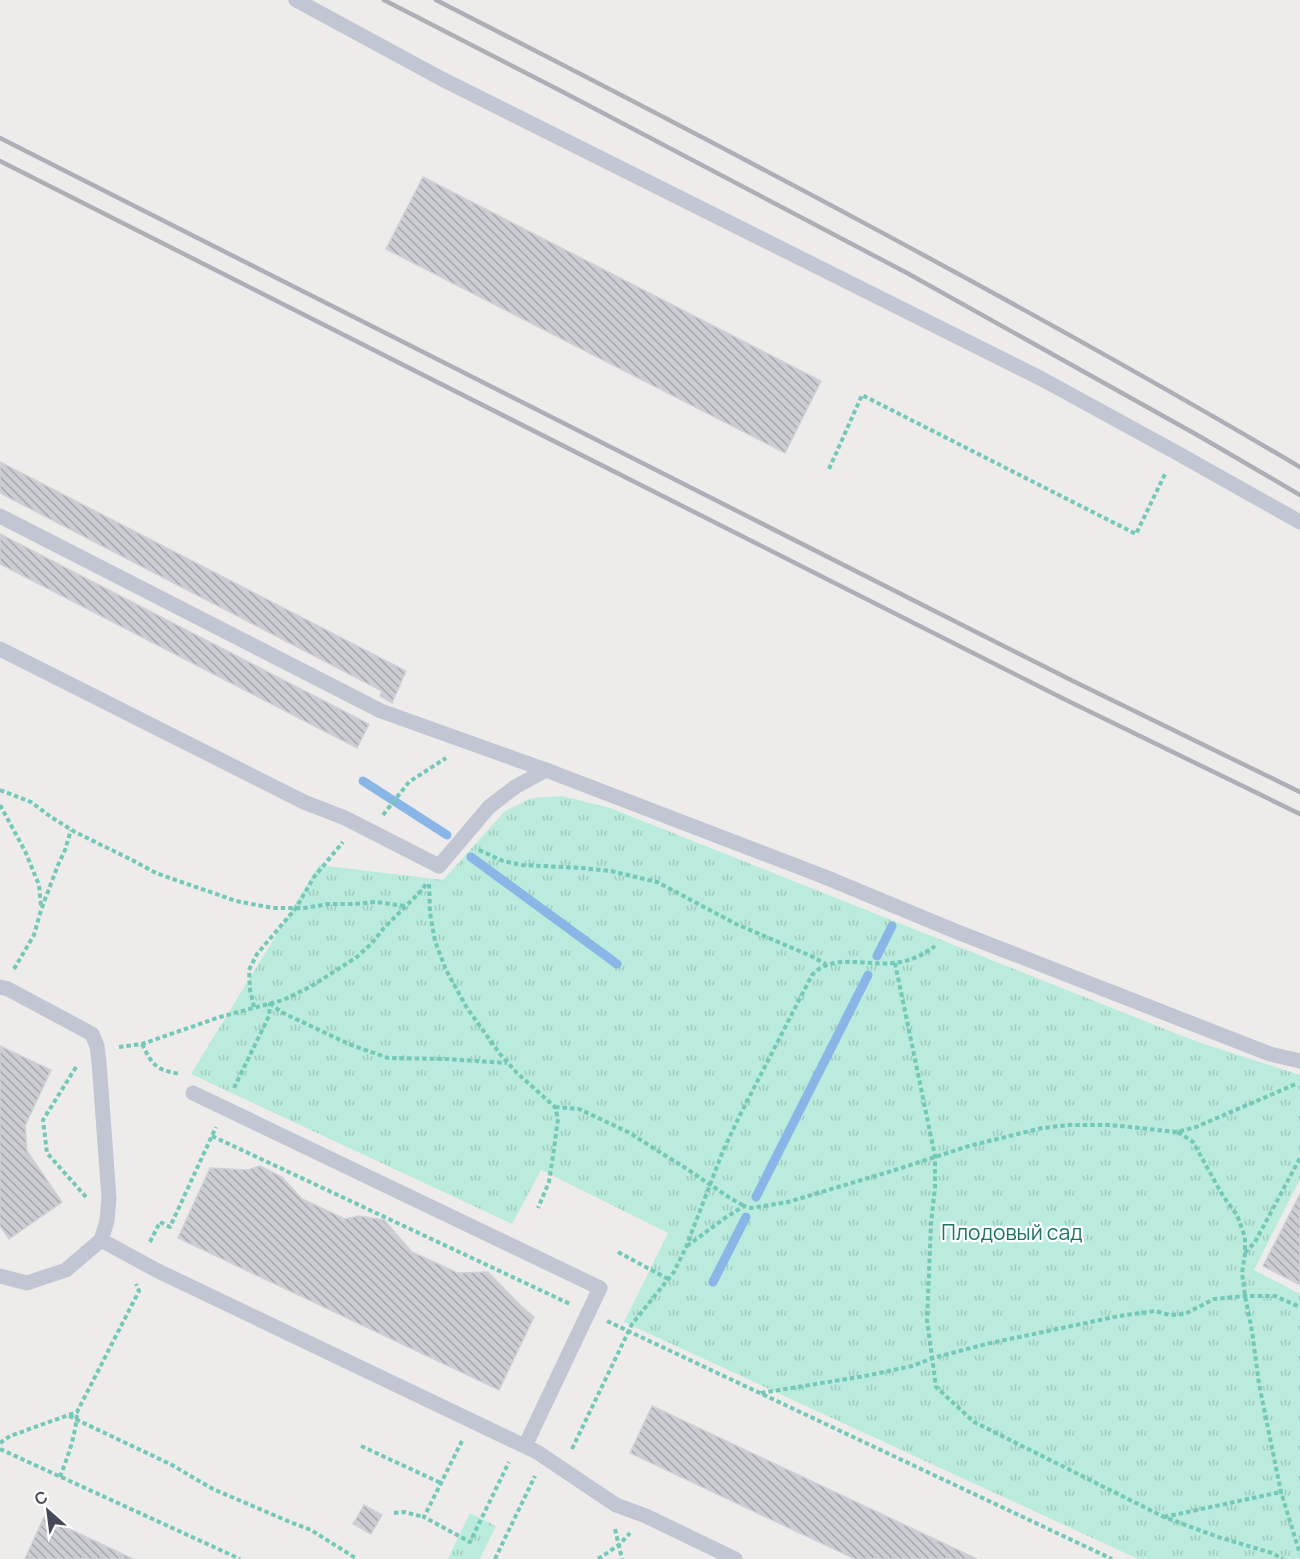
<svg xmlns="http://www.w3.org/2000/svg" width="1300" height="1559" font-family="Manrope,sans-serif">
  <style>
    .park { fill: url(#park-tufts) }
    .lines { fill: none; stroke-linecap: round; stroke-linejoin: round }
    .stream { stroke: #89b6e7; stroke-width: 9 }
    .building { fill: url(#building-back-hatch); stroke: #d0d0d7; stroke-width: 1.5 }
    .path { stroke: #74c8b8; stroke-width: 4; stroke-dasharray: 4.5 3; stroke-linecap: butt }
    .lane { stroke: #c2c6d3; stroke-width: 15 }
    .rail { stroke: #aeaeb6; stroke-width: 4.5 }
    .labels { text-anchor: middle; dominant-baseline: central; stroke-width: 4.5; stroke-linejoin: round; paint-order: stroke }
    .park-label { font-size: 21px; fill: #1a7563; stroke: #fff }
  </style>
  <defs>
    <pattern id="park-tufts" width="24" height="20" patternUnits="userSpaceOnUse" patternTransform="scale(1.5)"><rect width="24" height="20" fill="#baebdc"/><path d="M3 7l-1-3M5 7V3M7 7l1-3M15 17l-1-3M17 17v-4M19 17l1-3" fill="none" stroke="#a1cbbf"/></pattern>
    <pattern id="building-back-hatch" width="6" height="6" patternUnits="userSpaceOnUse" patternTransform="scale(1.5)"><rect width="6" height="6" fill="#ccccd3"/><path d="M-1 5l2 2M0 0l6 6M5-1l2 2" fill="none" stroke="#a7a8ae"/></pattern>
  </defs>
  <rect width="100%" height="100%" fill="#eeeceb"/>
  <g class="park">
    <polygon points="562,796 610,808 1195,1041 1300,1075 1300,1179 1254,1270 1300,1294 1300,1559 1138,1559 624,1322 668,1233 541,1170 512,1224 191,1074 319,865 443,880 505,811 532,798"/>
    <polygon points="470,1513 496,1526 480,1559 448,1559"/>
  </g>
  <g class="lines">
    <g class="stream">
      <polyline points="363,781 447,835"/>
      <polyline points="471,857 617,964"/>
      <polyline points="877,956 892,926"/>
      <polyline points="756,1197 868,975"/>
      <polyline points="713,1282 746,1217"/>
    </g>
  </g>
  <g class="building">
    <polygon points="423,177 821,381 785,453 386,249"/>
    <polygon points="0,462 406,671 392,703 380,696 382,691 0,493"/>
    <polygon points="0,534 369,724 357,748 0,564"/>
    <polygon points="0,1046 51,1070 25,1126 27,1151 62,1202 9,1239 0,1226"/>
    <polygon points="260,1166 282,1177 302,1199 345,1219 359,1216 384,1220 412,1252 458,1273 488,1272 520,1305 534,1317 499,1390 178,1238 210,1168 248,1170"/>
    <polygon points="1300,1194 1300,1285 1263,1266"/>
    <polygon points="652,1406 977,1559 855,1559 630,1453"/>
    <polygon points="364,1505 382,1515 371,1534 353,1524"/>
    <polygon points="44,1517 133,1559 25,1559"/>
  </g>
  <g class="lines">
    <g class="path">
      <polyline points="829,469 862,395 1136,534 1166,472"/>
      <polyline points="0,790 31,802 51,817 75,832 132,860 156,873 236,901 273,908 304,908 329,904 355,904 376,902 405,906"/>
      <polyline points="0,805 25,851 39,885 41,906"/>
      <polyline points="383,815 409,782 446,758"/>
      <polyline points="479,850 503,861 522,865 582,868 611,871 657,882 736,924 811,956 826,964"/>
      <polyline points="429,884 430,913 435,941 446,970 467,1008 500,1054 517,1073 555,1107 558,1119 554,1149 549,1182 538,1208"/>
      <polyline points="895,963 935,1156 935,1187 931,1224 927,1320 936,1387 974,1422 1164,1517 1218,1537 1272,1553 1283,1559"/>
      <polyline points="14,969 34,935 41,910 58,865 65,850 71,830"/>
      <polyline points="270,1003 281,1012 351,1045 388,1058 447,1059 507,1063"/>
      <polyline points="254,1007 250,990 249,970 257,954 296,908 314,877 343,842"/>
      <path d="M142,1044C153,1066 156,1070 181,1074"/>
      <polyline points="119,1047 142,1044 220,1017 283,1000 310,987 357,957 372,943 384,928 422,890 426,884"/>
      <polyline points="76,1067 43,1120 47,1153 86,1197"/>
      <polyline points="234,1088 269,1016 270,1003"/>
      <polyline points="555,1107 579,1109 628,1132 687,1169 727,1196 744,1206"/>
      <polyline points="1178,1132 1193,1142 1223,1196 1237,1215 1245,1237 1245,1254 1242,1273 1245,1296 1252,1331 1259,1384 1281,1492 1300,1554"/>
      <polyline points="212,1136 570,1304"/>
      <polyline points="150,1242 160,1222 170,1227 216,1127"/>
      <polyline points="687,1246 725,1218 744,1206 751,1208 788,1202 895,1170 969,1146 1042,1128 1070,1125 1111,1125 1177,1132 1196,1127 1296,1084"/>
      <polyline points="618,1252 668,1279"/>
      <polyline points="1245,1253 1255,1242 1300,1158"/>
      <polyline points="607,1321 1112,1559"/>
      <polyline points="761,1393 865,1376 912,1366 933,1358 986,1344 1119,1316 1155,1311 1170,1315 1185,1314 1214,1299 1245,1296 1275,1296 1300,1307"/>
      <polyline points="69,1416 170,1464 213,1489 290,1522 311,1530 357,1559"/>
      <polyline points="462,1441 424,1517 470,1542 509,1462"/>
      <polyline points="0,1443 10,1436 77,1412 139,1291 136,1284"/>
      <polyline points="361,1446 441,1483"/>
      <polyline points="0,1449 240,1559"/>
      <path d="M572,1449L632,1324L674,1272L686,1247L723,1151L740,1115L812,975C832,953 866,966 892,963C908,962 922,956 935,946"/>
      <path d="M60,1477C68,1456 76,1435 77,1412"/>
      <polyline points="394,1513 404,1512 424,1517"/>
      <polyline points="1164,1517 1281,1492"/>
      <polyline points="615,1529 622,1559"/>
      <polyline points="495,1559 535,1476"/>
      <polyline points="598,1559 619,1545 630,1533"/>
    </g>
    <g class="lane">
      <polyline points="296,0 442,79 1042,379 1179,454 1300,522"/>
      <polyline points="0,516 381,711 546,770 825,877 955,931 1270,1054 1300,1061"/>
      <polyline points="0,649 304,802 345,818 439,866 489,807 515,787 546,770"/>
      <polyline points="0,987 8,989 92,1034 97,1046 99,1062 109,1198 107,1221 101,1240 66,1270 27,1283 0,1276"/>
      <polyline points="193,1093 600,1288 525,1446"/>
      <polyline points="101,1240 158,1271 537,1452 616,1505 646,1516 735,1559"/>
    </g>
    <g class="rail">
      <polyline points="384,0 563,92 907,273 1199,436 1300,495"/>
      <path d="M436,0C728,149 1018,301 1300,467"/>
      <polyline points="0,138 1073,681 1300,792"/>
      <polyline points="0,161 1064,699 1300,814"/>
    </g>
  </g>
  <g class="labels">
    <g class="park-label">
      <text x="1012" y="1232">Плодовый сад</text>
    </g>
  </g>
  <g transform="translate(48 1511) rotate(332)" stroke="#ffffff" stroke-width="4.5" paint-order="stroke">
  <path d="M0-4.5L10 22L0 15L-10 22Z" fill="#454958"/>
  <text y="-9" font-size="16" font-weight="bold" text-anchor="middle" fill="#454958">С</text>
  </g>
</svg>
